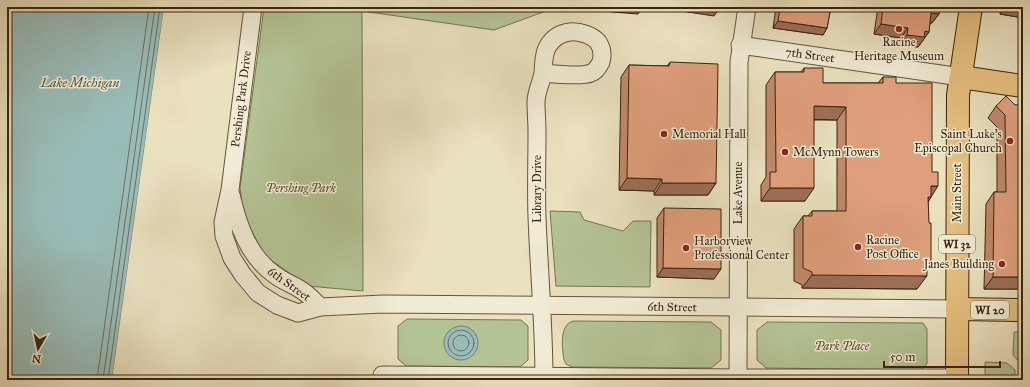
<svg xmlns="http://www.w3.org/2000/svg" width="1030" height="387" font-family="'IM FELL Great Primer',serif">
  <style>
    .green { fill: #b4c394; stroke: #777452 }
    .water { fill: #99bcb8; stroke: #737f75 }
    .pier { fill: #eae1bf }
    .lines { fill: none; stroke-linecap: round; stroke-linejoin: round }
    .shore { stroke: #6a7064; stroke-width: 1 }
    .minor-casing { stroke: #66533c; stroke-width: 19 }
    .major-casing { stroke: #3a2410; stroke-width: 24 }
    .minor { stroke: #f1ecd5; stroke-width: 17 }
    .major { stroke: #e5c080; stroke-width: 22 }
    .wall { fill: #c0896b; stroke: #3a2410 }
    .shaded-wall { fill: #9c6f57; stroke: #3a2410 }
    .building { fill: #df9f7c; stroke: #3a2410 }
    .poi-dot { fill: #8f2418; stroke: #f1ecd5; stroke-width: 1.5 }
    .labels { text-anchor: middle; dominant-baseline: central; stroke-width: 3; stroke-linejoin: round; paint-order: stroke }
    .shield { fill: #f1ecd5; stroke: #71604b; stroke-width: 1 }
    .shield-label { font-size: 11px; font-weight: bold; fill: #3a2410 }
    .poi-label { font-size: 12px; fill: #3a2410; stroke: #f1ecd5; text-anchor: start }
    .street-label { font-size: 12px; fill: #3a2410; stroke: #f1ecd5 }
    .park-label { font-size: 12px; font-style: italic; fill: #584c31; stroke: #f1ecd5 }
    .water-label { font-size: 13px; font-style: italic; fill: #565242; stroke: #f1ecd5 }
  </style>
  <rect width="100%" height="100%" fill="#eae1bf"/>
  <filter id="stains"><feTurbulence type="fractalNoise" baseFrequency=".005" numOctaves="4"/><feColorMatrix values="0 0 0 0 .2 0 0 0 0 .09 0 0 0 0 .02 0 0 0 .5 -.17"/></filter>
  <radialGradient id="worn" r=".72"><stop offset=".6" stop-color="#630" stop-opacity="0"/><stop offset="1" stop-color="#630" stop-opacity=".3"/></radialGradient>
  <g class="green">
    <polygon points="264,7 557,7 494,30 362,11 363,291 308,286 265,256 244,217 240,188"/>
    <polygon points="550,211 580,212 584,220 623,231 633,221 651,221 650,287 556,286"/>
    <polygon points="407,319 521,320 528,326 528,360 520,367 406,366 398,359 398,326"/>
    <path d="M574,321L711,322L721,330V360L711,368L572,367L566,364L564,360C562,349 559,323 574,321Z"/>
    <polygon points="767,322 923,323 927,329 927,364 921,370 766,368 757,360 757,330"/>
    <polygon points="1014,332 1023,332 1023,364 1021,364 1013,355"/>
    <polygon points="985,362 1007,363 1015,370 1015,380 985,380"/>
  </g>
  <g class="water">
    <polygon points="7,7 164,7 112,380 7,380"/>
    <circle cx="461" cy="343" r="17"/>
  </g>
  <polygon class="pier" points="164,7 166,7 114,380 112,380"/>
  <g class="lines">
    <g class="shore">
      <circle cx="461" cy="343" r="13"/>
      <circle cx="461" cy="343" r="8"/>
      <polyline points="97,380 149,7"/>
      <polyline points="103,380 155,7"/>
      <polyline points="108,380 160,7"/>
    </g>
    <g class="minor-casing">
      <g id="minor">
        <polyline points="253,7 230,190 223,222 224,236 232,258 243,275 258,293 277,305 298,313 320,307 383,304 957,309"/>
        <polyline points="740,45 961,77"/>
        <path d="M543,73C554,74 582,77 591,73C595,72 599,66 601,62C603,55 602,48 598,42C592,35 579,31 570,32C561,33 553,38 548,46C543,54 544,63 543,72C542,82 536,91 536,102C536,112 537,122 537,132C537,160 536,188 537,217C539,271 544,325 544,380"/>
        <path d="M231,195C238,225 248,256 275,275C284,282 295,285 304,292C310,296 315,302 320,307"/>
        <polyline points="382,375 738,378 957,378"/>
        <polyline points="738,380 739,62 747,7"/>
      </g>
    </g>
    <g class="major-casing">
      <g id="major">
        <polyline points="961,77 1023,86"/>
        <polyline points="957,309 1023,310"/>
        <polyline points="957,380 958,95 971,7"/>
      </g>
    </g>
    <use href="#minor" class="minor"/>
    <use href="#major" class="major"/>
  </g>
  <g class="wall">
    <polygon points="776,7 831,7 827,28 823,35 773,28"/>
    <polygon points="878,7 940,7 939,14 932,23 930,23 929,32 918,47 900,45 901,38 874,34"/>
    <polygon points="1001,7 1023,7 1023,18 1000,14"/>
    <polygon points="670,62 716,183 708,195 654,195 654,191 619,190 621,77 629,65 667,66"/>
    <polygon points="804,68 823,83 878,83 883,77 896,83 931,196 931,197 928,202 927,269 917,289 802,288 802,285 794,281 794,229 803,216 808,216 812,211 837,211 837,120 814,120 805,201 761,201 761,185 766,177 766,85 775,72 801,72"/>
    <polygon points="1023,105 1023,289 984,289 986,204 994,192 997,192 997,127 988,118 996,106"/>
    <polygon points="664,208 714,279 657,277 657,218"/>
  </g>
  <g class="shaded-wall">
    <polygon points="593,7 643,7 638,14 612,12"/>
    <polygon points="655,7 724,7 723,10 719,9 714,16"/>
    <polygon points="1005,7 1023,7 1023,18 1000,14"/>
    <polygon points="931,13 939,14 932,23 925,22"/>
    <polygon points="778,21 827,28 823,35 773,28"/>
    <polygon points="881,24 908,28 901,38 874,34"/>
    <polygon points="925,31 929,32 918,47 900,45 907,35"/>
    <polygon points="814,106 846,107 837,120 805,119"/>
    <polygon points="627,178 662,179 654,191 619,190"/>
    <polygon points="662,183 716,183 708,195 654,195"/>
    <polygon points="931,186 938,186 922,211"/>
    <polygon points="770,188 814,188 805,201 761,201"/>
    <polygon points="928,263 931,263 922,276 927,276 917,289 802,288 812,275"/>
    <polygon points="663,268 721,269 714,279 657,277"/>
    <polygon points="993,277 1023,277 1023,289 984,289"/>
  </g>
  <g class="building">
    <polygon points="780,7 831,7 827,28 778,21"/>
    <polygon points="883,7 940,7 939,14 931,13 929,32 925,31 924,37 907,35 908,28 881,24"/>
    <polygon points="670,62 718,64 716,183 662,183 662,179 627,178 629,65 669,66"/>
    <polygon points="804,68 823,68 823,83 883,83 883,77 896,77 896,83 932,83 932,172 938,172 938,186 931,186 931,197 928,197 929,223 931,223 931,263 928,263 928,266 927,266 927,276 812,275 812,272 803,268 803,216 812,216 812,211 846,211 846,107 814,106 814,188 770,188 770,172 776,172 775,72 804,72"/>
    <polygon points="1006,96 1015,105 1023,105 1023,277 993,277 994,192 1006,192 1005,115 996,106"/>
    <polygon points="664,208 721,209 721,269 663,268"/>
  </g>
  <g class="poi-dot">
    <circle cx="899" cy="29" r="4"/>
    <circle cx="664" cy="134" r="4"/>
    <circle cx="1010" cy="141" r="4"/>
    <circle cx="785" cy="152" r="4"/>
    <circle cx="858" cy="247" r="4"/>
    <circle cx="686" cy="248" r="4"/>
    <circle cx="1002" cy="264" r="4"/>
  </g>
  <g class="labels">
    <g class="shield">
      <rect x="939" y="235" width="36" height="18" rx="3"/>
      <rect x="971" y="301" width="38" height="18" rx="3"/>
    </g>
    <g class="shield-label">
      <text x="957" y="244">WI 32</text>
      <text x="990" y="310">WI 20</text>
    </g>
    <g class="poi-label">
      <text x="899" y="42" text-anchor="middle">Racine<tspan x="899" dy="14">Heritage Museum</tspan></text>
      <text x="672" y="134">Memorial Hall</text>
      <text x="1002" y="134" text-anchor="end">Saint Luke's<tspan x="1002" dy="14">Episcopal Church</tspan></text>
      <text x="793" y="152">McMynn Towers</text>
      <text x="866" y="240">Racine<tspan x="866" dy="14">Post Office</tspan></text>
      <text x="694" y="241">Harborview<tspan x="694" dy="14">Professional Center</tspan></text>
      <text x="994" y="264" text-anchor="end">Janes Building</text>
    </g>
    <g class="street-label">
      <text transform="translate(810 55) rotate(8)">7th Street</text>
      <text transform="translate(241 99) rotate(-83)">Pershing Park Drive</text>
      <text transform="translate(537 189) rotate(-90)">Library Drive</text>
      <text transform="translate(738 193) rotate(-90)">Lake Avenue</text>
      <text transform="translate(957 193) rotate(-90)">Main Street</text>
      <text transform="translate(289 284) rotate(35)">6th Street</text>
      <text transform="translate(672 307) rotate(1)">6th Street</text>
    </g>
    <g class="park-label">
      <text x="301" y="188">Pershing Park</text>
      <text x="842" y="346">Park Place</text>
    </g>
    <g class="water-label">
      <text x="80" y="83">Lake Michigan</text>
    </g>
  </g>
  <rect width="1030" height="387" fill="none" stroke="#eae1bf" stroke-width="24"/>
  <rect x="8" y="8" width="1014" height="371" fill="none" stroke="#3a2410" stroke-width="2"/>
  <rect x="12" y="12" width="1006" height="363" fill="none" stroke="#3a2410"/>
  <g transform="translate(38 349) rotate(189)" stroke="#f1ecd5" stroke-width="3" paint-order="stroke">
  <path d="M0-3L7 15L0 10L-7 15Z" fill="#3a2410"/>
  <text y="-6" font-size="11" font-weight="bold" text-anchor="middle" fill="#3a2410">N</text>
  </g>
  <path d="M884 361v6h116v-6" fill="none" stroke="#3a2410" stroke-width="2"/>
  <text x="890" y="361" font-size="12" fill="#3a2410" stroke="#f1ecd5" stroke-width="3" paint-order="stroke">50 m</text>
  <rect width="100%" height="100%" filter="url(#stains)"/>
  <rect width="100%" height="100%" fill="url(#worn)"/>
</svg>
